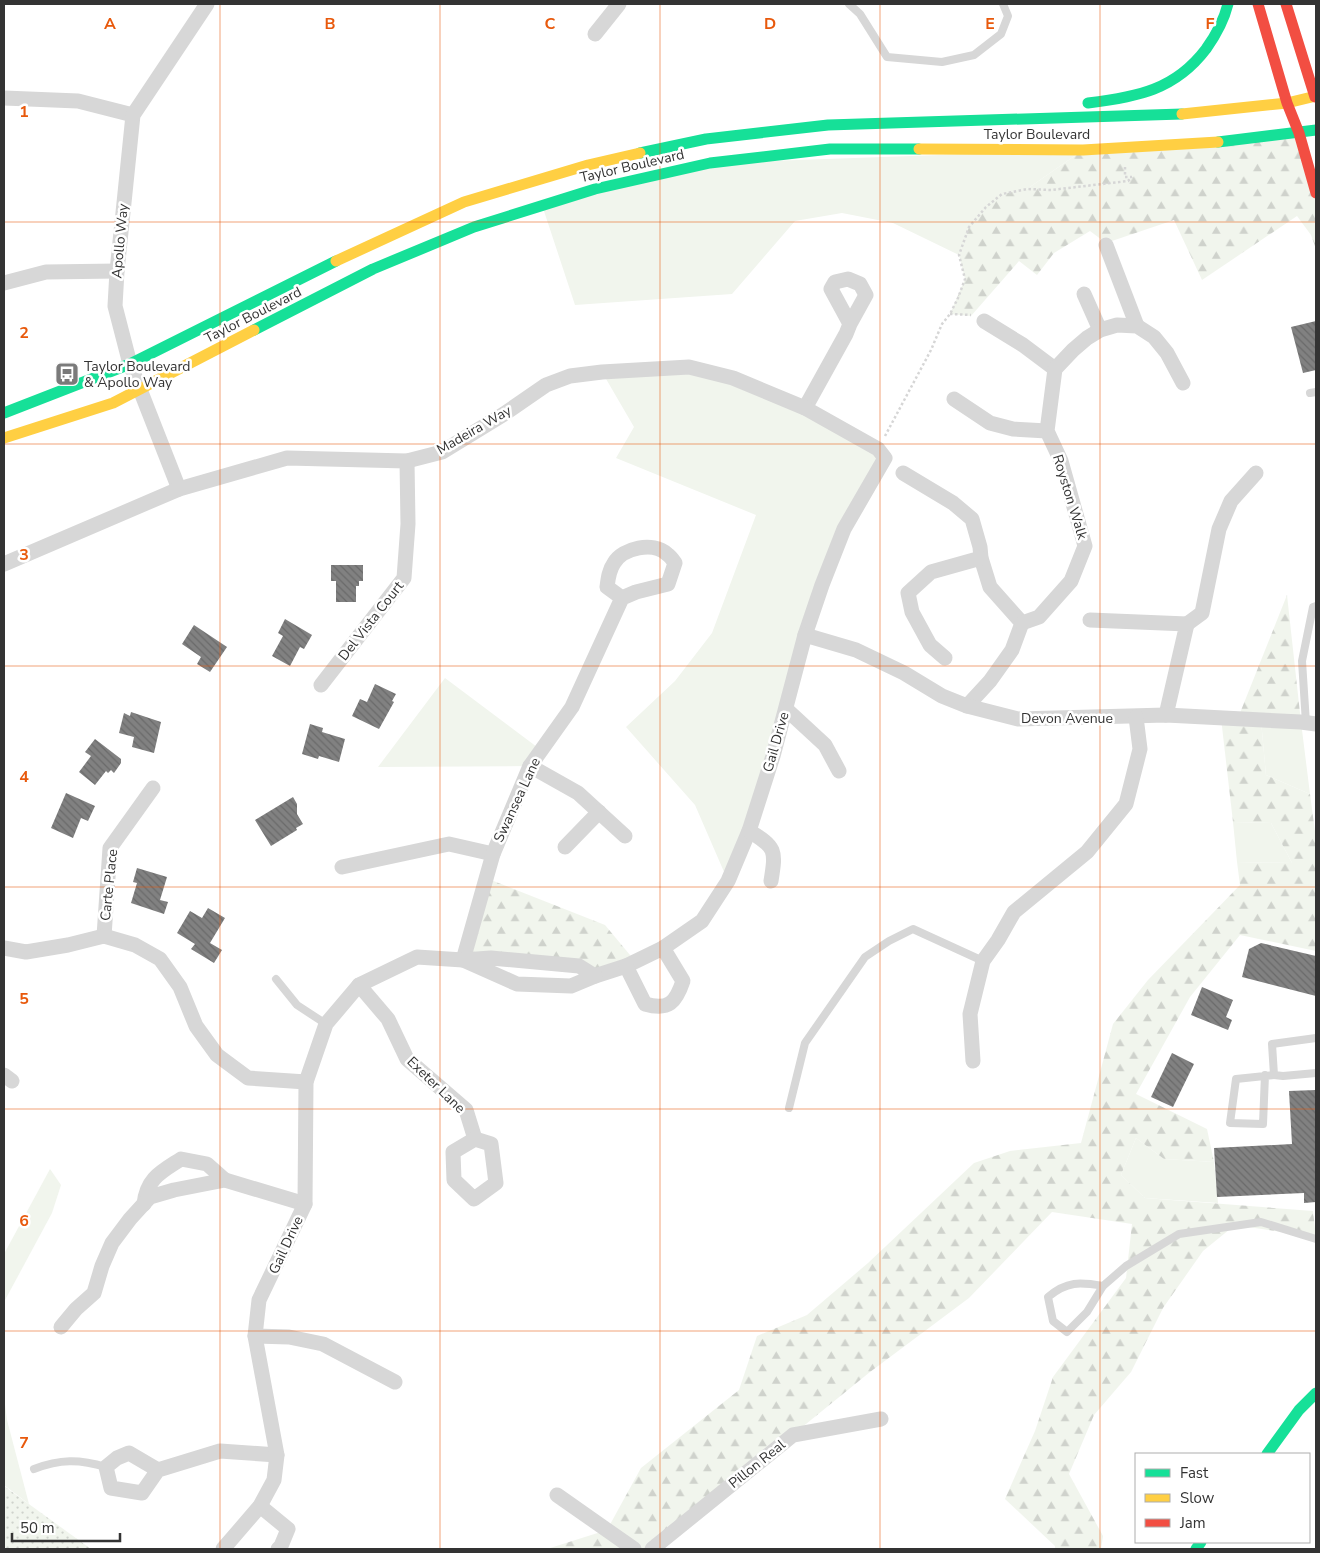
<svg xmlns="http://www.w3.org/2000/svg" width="1320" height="1553" font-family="'Nunito Sans',sans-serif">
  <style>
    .green { fill: #f1f5ed }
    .forest { fill: url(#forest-firs) }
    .park { fill: url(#park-dots) }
    .building { fill: url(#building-back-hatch) }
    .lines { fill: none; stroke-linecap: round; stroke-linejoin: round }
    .path { stroke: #d6d6d6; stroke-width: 2.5; stroke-dasharray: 2.5 2.5; stroke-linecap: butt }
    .lane { stroke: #d7d7d7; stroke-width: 8 }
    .street { stroke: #d7d7d7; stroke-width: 15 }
    .fast { stroke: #16e098; stroke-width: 11 }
    .slow { stroke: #ffcf43; stroke-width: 11 }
    .jam { stroke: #f24e42; stroke-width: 11 }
    .grid { fill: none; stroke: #e8590c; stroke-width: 1; stroke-opacity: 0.55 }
    .labels { text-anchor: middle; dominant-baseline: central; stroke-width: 5; stroke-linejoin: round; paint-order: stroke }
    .street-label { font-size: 14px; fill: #333; stroke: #fff }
    .poi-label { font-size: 14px; fill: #333; stroke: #fff; text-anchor: start }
    .grid-label { font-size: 16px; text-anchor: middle; font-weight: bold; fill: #e8590c; stroke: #fff; stroke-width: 5; stroke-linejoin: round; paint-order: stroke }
  </style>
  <defs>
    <pattern id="forest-firs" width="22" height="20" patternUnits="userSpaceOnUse" patternTransform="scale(1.25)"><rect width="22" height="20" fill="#f1f5ed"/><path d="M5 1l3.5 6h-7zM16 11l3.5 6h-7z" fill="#cfd2cc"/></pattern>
    <pattern id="park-dots" width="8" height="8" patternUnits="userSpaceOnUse" patternTransform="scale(1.25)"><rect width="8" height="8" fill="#f1f5ed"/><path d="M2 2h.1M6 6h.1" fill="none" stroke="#cfd2cc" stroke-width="1.8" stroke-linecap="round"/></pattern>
    <pattern id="building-back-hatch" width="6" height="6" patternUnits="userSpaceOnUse" patternTransform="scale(1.25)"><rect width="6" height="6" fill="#818181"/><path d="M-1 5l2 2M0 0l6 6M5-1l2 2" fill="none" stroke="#6a6a6a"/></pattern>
  </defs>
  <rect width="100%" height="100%" fill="#fff"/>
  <g class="green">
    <polygon points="1083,150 1027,189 1002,194 969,228 959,255 893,223 842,213 795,221 732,294 575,305 542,205 710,163"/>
    <polygon points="689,367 733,378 885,458 844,529 728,881 695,805 626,727 675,681 712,633 756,515 616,458 634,427 602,372"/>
    <polygon points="445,678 541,750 530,766 378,767"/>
    <polygon points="1261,720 1301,722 1310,794 1266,775"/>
    <polygon points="1233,822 1271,823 1292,863 1237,862"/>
    <polygon points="1136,1138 1164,1159 1214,1162 1218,1203 1145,1198 1121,1175"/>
    <polygon points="50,1169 61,1185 52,1213 4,1302 4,1254"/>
    <polygon points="4,1396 7,1420 29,1504 4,1485"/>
  </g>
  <g class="forest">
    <polygon points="1299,133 1316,193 1316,249 1311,235 1297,216 1202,280 1174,220 1106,243 1090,231 1054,253 1037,275 1019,261 971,316 950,314 965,279 959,255 969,227 986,207 1002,194 1027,189 1083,150"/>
    <polygon points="1287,595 1301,722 1261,720 1266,775 1310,794 1316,839 1316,951 1240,935 1190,997 1136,1094 1207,1129 1214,1162 1164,1159 1136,1138 1121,1175 1145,1198 1313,1211 1316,1237 1235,1225 1203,1251 1163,1308 1131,1372 1094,1415 1069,1474 1103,1536 1101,1549 1055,1549 1055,1546 1005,1499 1035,1431 1053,1377 1126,1278 1132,1224 1052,1212 969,1298 870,1372 652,1549 547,1549 607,1530 641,1468 739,1390 757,1336 807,1315 868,1263 974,1163 1010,1151 1081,1143 1113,1024 1148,980 1240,885 1237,862 1292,863 1271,823 1233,822 1221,718 1238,718"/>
    <polygon points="486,878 605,925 635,961 595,976 579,966 463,960"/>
  </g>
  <polygon class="park" points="4,1486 91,1549 4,1549"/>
  <g class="building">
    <polygon points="1316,321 1316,370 1303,373 1291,327"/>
    <polygon points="331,565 363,565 363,581 359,581 359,586 356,586 356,602 336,602 336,581 331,581"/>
    <polygon points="285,619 312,635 304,649 300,647 290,666 272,656 283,636 278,633"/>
    <polygon points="194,625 227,647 210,672 197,664 201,657 182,644"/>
    <polygon points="375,684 396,694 392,701 394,702 379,729 352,716 360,699 367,702"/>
    <polygon points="131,712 161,722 154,753 132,747 134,737 119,733 124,713 130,716"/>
    <polygon points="310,724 323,728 322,732 345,739 339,762 319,756 318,759 302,754"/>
    <polygon points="95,739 121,759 121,763 114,773 111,770 108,773 106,771 95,785 79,772 91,756 85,752"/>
    <polygon points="66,793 95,806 88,821 81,818 73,838 51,828"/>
    <polygon points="293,797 297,804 297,814 303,824 296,828 297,830 271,846 255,820"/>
    <polygon points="137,868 167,877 160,900 168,902 164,914 131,903 137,883 133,882"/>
    <polygon points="208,908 225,918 210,943 222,950 214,963 191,949 195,944 177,933 190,911 202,918"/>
    <polygon points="1261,943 1316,956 1316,996 1242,977 1249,949"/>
    <polygon points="1202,987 1233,1000 1226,1017 1232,1020 1228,1030 1191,1015"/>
    <polygon points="1172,1053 1194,1064 1173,1107 1151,1097"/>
    <polygon points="1316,1090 1316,1202 1304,1203 1304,1193 1217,1197 1214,1148 1292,1144 1289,1091"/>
  </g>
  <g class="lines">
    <g class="path">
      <polyline points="1125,167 1125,177 1132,177"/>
      <polyline points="950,314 971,315"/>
      <polyline points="885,436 931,350 942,324 950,314 958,298 965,279 959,255 969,227 986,207 1002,194 1027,189 1051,190 1128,181 1132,177"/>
    </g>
    <g class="lane">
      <polyline points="849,4 860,14 887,57 942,62 974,55 1001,34 1008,16 1003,4"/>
      <polyline points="1310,393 1316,392"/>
      <polyline points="1306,723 1302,661 1313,607 1316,606"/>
      <polyline points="276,979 297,1005 326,1024"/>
      <polyline points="1316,1038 1272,1044 1274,1075 1283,1076 1316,1073"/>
      <polyline points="1265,1075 1263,1124 1230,1123 1236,1079 1274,1075"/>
      <polyline points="789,1108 805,1043 865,957 889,941 913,929 983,961"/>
      <path d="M1103,1286C1080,1282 1067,1281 1048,1297L1053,1321L1067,1332L1087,1312L1103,1286L1126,1266L1179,1234L1261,1222L1316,1239"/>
      <path d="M34,1469C60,1459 79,1459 106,1467"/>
    </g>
    <g class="street">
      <polyline points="595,34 619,4"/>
      <polyline points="4,98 78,101 133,115"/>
      <polyline points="1106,245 1137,326"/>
      <polyline points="4,283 46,272 117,271"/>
      <polyline points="1084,294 1100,330"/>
      <polyline points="984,321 1023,345 1055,369"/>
      <polyline points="954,399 990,423 1013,429 1047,431"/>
      <polyline points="805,408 846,334 850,324 866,295 860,284 848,279 835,282 831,289 850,324"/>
      <polyline points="903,473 953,503 972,519 980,547 981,558 990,587 1022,623 1012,650 990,681 967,706"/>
      <polyline points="179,489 130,364 115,306 117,271 133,115 207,4"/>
      <polyline points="4,564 179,489 287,458 407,461 442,452 504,414 546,385 570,376 602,372 689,367 733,378 805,408 878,449 885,458 844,529 822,585 805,635 773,756 749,831 728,881 702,921 663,948 626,966 595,976"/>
      <polyline points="1090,620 1187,624 1166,715"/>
      <polyline points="1022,623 1039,617 1071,581 1085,546 1061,461 1047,431 1055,369 1073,350 1087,338 1100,330 1117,325 1137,326 1154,337 1167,353 1183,383"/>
      <polyline points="1187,624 1202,613 1219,529 1231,501 1256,473"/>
      <polyline points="805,635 856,650 904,673 942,696 967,706 1018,719 1166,715 1301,722 1316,724"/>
      <polyline points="945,658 930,645 912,612 908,593 931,572 981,558"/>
      <polyline points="321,685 404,578 408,524 407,461"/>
      <polyline points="786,709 825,745 839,771"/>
      <polyline points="530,766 578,793 625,836"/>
      <path d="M749,831C776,847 776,850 771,881"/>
      <polyline points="565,847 599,812"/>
      <polyline points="342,867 449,844 493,854"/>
      <polyline points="104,936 110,848 153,788"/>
      <polyline points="4,948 26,952 68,945 104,936 135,945 160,959 180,987 196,1026 217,1055 248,1078 306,1082"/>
      <path d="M463,960L493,854L530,766L572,707L622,598L636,592L668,584L675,563C673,560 670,556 667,554C653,541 623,548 614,563C609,570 608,579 607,587L622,598"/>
      <path d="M626,966L645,1004C669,1011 676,1002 683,981L663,948"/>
      <polyline points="359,985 388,1019 407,1059 466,1110 475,1139"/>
      <polyline points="973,1061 970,1014 983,961 998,940 1014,912 1087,852 1126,804 1140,749 1136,717"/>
      <polyline points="4,1075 12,1081"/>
      <polygon points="475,1139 491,1144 496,1183 474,1199 454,1180 453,1152"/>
      <path d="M144,1204C147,1178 161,1172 181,1159L207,1164L225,1180"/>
      <polyline points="61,1327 76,1309 94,1293 102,1266 112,1243 130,1219 150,1197 174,1190 225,1180 305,1204"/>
      <polyline points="255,1336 289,1337 323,1344 395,1382"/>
      <polyline points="158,1470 129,1453 117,1458 106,1467 111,1488 142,1493 158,1470 220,1451 277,1455"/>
      <polyline points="557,1495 634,1549"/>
      <polyline points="260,1506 288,1529 281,1546 278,1549"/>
      <polyline points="223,1549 260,1506 274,1480 277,1455 255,1336 259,1300 305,1204 306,1082 326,1024 359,985 417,957 463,960 491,958 579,966 595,976 571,986 517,984 463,960"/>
      <polyline points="652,1549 793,1435 881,1419"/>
    </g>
    <g class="fast">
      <path d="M1088,103C1137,97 1175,90 1206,49C1216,35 1224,20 1228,4"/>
      <polyline points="1218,142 1316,130"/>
      <polyline points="640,153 706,139 828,125 1182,114"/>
      <polyline points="254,330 373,269 474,227 595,189 710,163 830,149 919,149"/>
      <polyline points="4,413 130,364 336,261"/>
      <polyline points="1267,1454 1299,1410 1316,1393"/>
      <polyline points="1196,1549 1201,1542"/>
    </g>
    <g class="slow">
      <polyline points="1182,114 1287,103 1316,96"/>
      <polyline points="919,149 1083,150 1218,142"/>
      <polyline points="336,261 464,202 588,165 640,153"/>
      <polyline points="4,438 113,403 254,330"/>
    </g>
    <g class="jam">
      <polyline points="1258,4 1287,103 1299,133 1316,193"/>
      <polyline points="1286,4 1315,97"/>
    </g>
  </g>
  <path class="grid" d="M220,4V1549M440,4V1549M660,4V1549M880,4V1549M1100,4V1549M4,222H1316M4,444H1316M4,666H1316M4,887H1316M4,1109H1316M4,1331H1316"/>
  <defs>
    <g id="bus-square" transform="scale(1.25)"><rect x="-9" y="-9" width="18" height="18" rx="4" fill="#7a7a7a" stroke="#fff"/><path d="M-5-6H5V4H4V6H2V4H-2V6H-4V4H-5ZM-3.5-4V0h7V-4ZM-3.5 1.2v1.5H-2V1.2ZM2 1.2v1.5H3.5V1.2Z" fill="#fff"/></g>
  </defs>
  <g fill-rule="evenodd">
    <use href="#bus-square" x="67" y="374"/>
  </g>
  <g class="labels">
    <g class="street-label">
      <text x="1037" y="134">Taylor Boulevard</text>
      <text transform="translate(632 166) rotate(-13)">Taylor Boulevard</text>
      <text transform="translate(120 241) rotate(-85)">Apollo Way</text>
      <text transform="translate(253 315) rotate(-27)">Taylor Boulevard</text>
      <text transform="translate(474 430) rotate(-30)">Madeira Way</text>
      <text transform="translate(1070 497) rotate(73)">Royston Walk</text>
      <text transform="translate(371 621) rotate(-52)">Del Vista Court</text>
      <text x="1067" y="718">Devon Avenue</text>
      <text transform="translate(776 742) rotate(-74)">Gail Drive</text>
      <text transform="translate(517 800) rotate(-65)">Swansea Lane</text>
      <text transform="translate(109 885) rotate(-84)">Carte Place</text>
      <text transform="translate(436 1085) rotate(44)">Exeter Lane</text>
      <text transform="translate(286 1245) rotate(-65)">Gail Drive</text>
      <text transform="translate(757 1464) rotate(-39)">Pillon Real</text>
    </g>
    <g class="poi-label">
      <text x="84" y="366">Taylor Boulevard<tspan x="84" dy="16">&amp; Apollo Way</tspan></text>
    </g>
  </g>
  <g class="grid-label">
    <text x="110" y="29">A</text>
    <text x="330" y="29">B</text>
    <text x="550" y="29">C</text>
    <text x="770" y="29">D</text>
    <text x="990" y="29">E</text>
    <text x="1210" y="29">F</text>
    <text x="24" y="117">1</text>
    <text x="24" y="338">2</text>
    <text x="24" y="560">3</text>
    <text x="24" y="782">4</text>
    <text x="24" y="1004">5</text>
    <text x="24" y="1226">6</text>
    <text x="24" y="1448">7</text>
  </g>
  <rect width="1320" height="1553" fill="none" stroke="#333333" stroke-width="10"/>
  <rect x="1135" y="1453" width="175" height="90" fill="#ffffff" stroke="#adadad"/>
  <rect x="1145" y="1469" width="25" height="8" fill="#16e098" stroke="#adadad"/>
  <text x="1180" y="1478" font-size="15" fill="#333333">Fast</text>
  <rect x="1145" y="1494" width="25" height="8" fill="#ffcf43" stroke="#adadad"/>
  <text x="1180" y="1503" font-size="15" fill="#333333">Slow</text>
  <rect x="1145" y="1519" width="25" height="8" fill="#f24e42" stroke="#adadad"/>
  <text x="1180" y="1528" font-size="15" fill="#333333">Jam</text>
  <path d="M12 1533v8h108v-8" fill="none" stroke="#333333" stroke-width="2.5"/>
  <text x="20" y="1533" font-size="15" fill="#333333" stroke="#ffffff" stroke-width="4" paint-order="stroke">50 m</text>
</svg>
